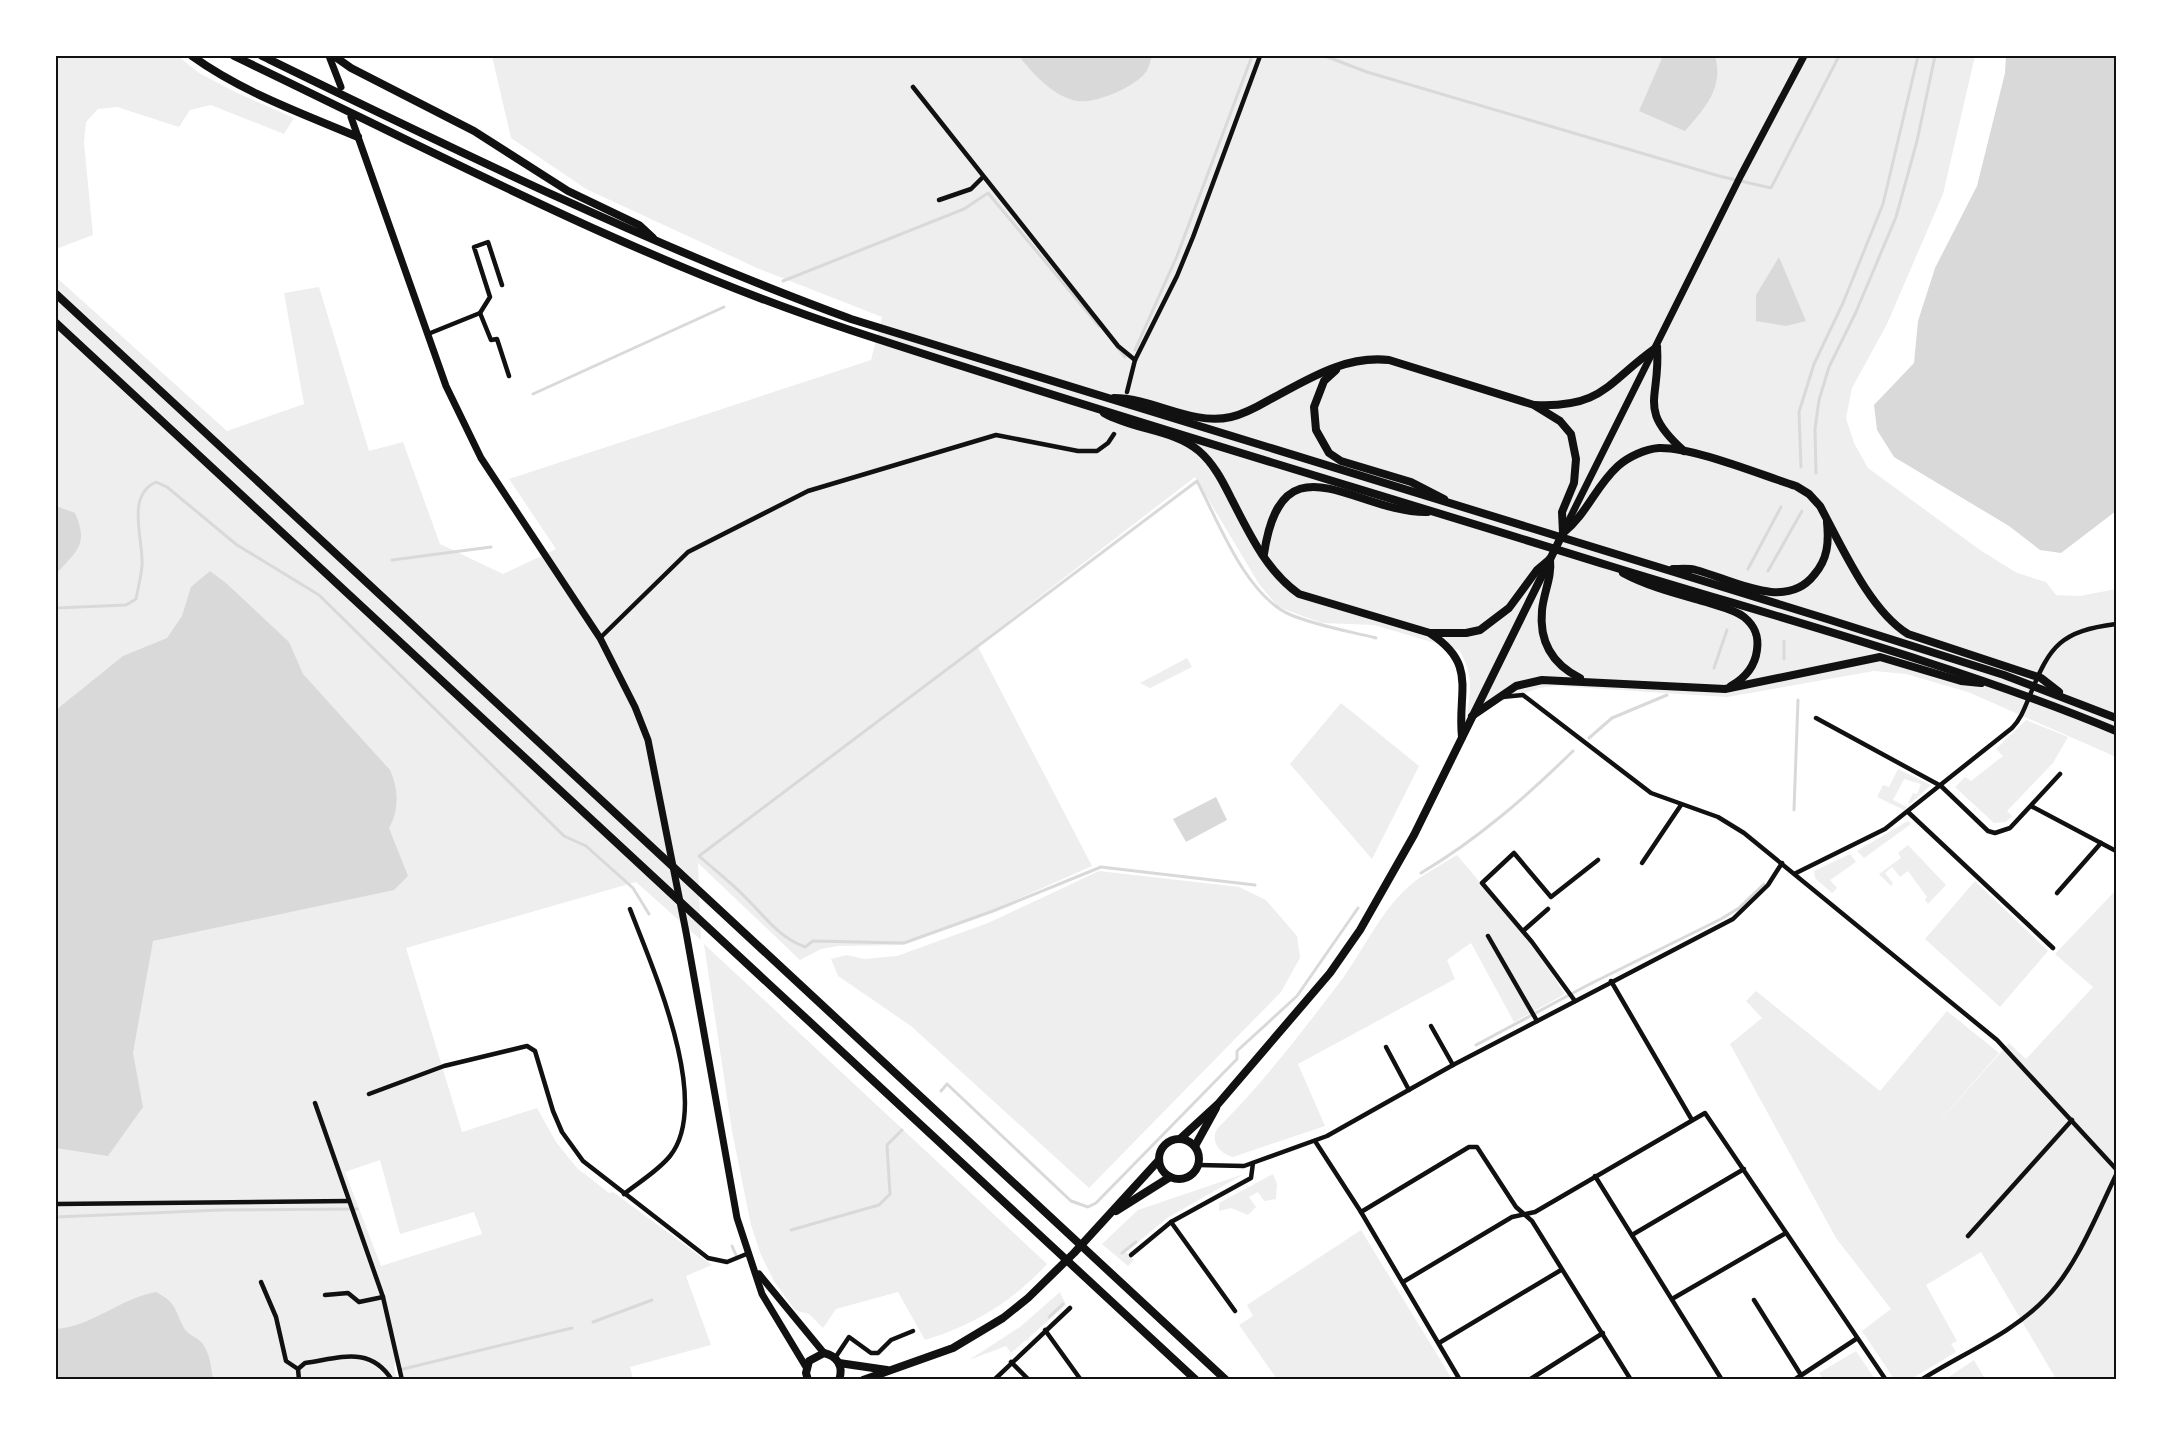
<svg xmlns="http://www.w3.org/2000/svg" width="2172" height="1435" font-family="Montserrat,sans-serif">
  <style>
    .green { fill: #eee; fill-rule: evenodd }
    .water { fill: #d9d9d9 }
    .lines { fill: none; stroke-linecap: round; stroke-linejoin: round }
    .stream { stroke: #d9d9d9; stroke-width: 3 }
    .minor { stroke: #111; stroke-width: 4.5 }
    .secondary { stroke: #111; stroke-width: 7 }
    .primary { stroke: #111; stroke-width: 8 }
    .trunk { stroke: #111; stroke-width: 8 }
    .motorway { stroke: #111; stroke-width: 8 }
    .neatline { fill: none; stroke: #111; stroke-width: 2 }
  </style>
  <rect width="100%" height="100%" fill="#fff"/>
  <g class="green">
    <polygon points="56,56 178,56 199,73 237,93 294,118 284,134 211,105 190,110 179,127 117,107 98,109 86,122 84,143 93,235 56,249"/>
    <path d="M492,56H1975L1943,194L1887,324L1852,388L1846,418L1854,443L1868,468L1980,550L2017,573L2046,582L2056,595L2080,596L2116,589V757L1968,692L1906,674L1874,671L1727,697L1557,686L1539,688L1467,713C1472,689 1472,671 1459,650L1374,625L1322,623L1278,607L1259,584L1195,477L977,645L1092,866L966,922L901,945L838,946L821,949L800,960L698,863L701,940L636,882L406,948L462,1132L537,1108L556,1142L577,1168L609,1193L613,1192L712,1265L686,1276L711,1345L630,1367L633,1379H404L394,1333H390L396,1359L394,1367L397,1379H56V277L227,431L304,404L284,293L319,287L369,451L403,442L440,544L503,574L556,549L509,479L871,360L882,317L757,268L586,189L511,138ZM380,1160L400,1234L474,1212L482,1234L381,1266L345,1172Z"/>
    <polygon points="1187,658 1192,667 1150,688 1140,683"/>
    <polygon points="1341,703 1419,766 1372,859 1290,764"/>
    <polygon points="2026,720 2068,737 2053,763 2007,811 2012,816 2006,822 1994,823 1955,787 1965,777 1971,781 2003,756 1996,749"/>
    <polygon points="1898,769 1931,785 1910,804 1908,803 1913,793 1917,794 1921,784 1904,779 1893,800 1907,807 1904,810 1877,797 1883,785 1889,787"/>
    <polygon points="1908,821 1911,824 1864,858 1857,851"/>
    <polygon points="1908,845 1946,885 1928,904 1925,900 1927,897 1908,871 1900,877 1892,867 1885,873 1893,883 1891,886 1879,874 1901,858 1898,853"/>
    <polygon points="1850,854 1856,862 1830,880 1837,888 1832,893 1815,878 1814,871"/>
    <path d="M1457,855L1531,943L1565,994L1514,1022L1471,943L1447,960L1455,979L1298,1064L1325,1126L1233,1157C1220,1154 1210,1142 1217,1129C1263,1083 1301,1033 1340,982C1364,950 1382,907 1414,882C1427,872 1443,864 1457,855Z"/>
    <polygon points="1099,871 1239,887 1266,900 1297,936 1300,958 1281,992 1089,1188 911,1026 838,976 831,959 847,955 864,959 897,956 988,923"/>
    <polygon points="1975,881 2048,951 2000,1007 1925,939"/>
    <polygon points="2116,890 2116,1379 2056,1379 1981,1252 1926,1285 1957,1341 1951,1344 1956,1352 1911,1379 1894,1379 1862,1331 1891,1309 1836,1238 1730,1044 1762,1018 1746,1001 1756,991 1880,1091 1947,1011 1999,1053 1922,1141 2009,1043 2026,1059 2093,987 2055,954"/>
    <path d="M704,944L1047,1264C1012,1302 974,1325 925,1340L898,1292L836,1309L823,1328L809,1314L795,1310L774,1281L761,1255L751,1225L732,1131Z"/>
    <polygon points="1244,1174 1167,1218 1126,1252 1134,1260 1128,1266 1102,1244 1138,1210"/>
    <polygon points="1273,1174 1277,1184 1276,1199 1264,1201 1258,1192 1249,1197 1256,1207 1248,1215 1231,1208 1219,1211 1219,1203"/>
    <polygon points="1361,1230 1452,1379 1277,1379 1239,1325 1253,1316 1247,1305"/>
    <polygon points="1060,1292 1066,1305 1011,1353 1006,1346 969,1360 1020,1327"/>
    <polygon points="1856,1351 1875,1379 1819,1379 1822,1378 1819,1373"/>
    <polygon points="1974,1360 1985,1379 1946,1379"/>
  </g>
  <g class="water">
    <path d="M1019,56H1152C1150,61 1149,69 1145,73C1134,87 1096,104 1077,101C1054,97 1032,73 1019,56Z"/>
    <path d="M1663,56H1715C1724,88 1705,108 1685,131L1639,111Z"/>
    <polygon points="2006,56 2116,56 2116,511 2061,553 2040,550 2009,526 1894,457 1877,430 1874,405 1914,363 1918,321 1935,268 1977,186 2005,73"/>
    <polygon points="1779,257 1806,321 1786,326 1756,321 1756,295"/>
    <path d="M56,506L75,513C89,545 77,550 56,574Z"/>
    <path d="M210,571L226,583L289,642L303,674L390,770C399,790 399,810 389,828L408,876L394,890L153,941L133,1053L143,1107L108,1156L56,1148V710L123,656L167,638L182,616L191,587Z"/>
    <polygon points="1216,797 1227,820 1186,842 1173,819"/>
    <path d="M156,1292C177,1303 174,1309 184,1328C188,1335 197,1337 202,1343C210,1353 211,1367 213,1379H56V1329C91,1327 121,1298 156,1292Z"/>
  </g>
  <g class="lines">
    <g class="stream">
      <polyline points="1325,56 1367,72 1719,176 1771,188 1839,56"/>
      <polyline points="783,281 964,209 988,193 1099,326"/>
      <polyline points="1117,347 1125,357"/>
      <polyline points="1135,350 1177,256 1252,56"/>
      <polyline points="533,394 724,307"/>
      <polyline points="1801,467 1799,412 1814,364 1843,303 1883,204 1918,56"/>
      <polyline points="1816,473 1815,429 1819,400 1829,367 1856,312 1896,217 1917,141 1935,56"/>
      <polyline points="392,560 491,547"/>
      <polyline points="1748,569 1781,507"/>
      <polyline points="1768,571 1802,511"/>
      <path d="M56,608L126,605L136,599C138,588 141,577 142,566C144,540 125,496 156,482L167,487L237,545L319,595L564,836L586,846L633,888L649,914"/>
      <polyline points="1784,641 1784,659"/>
      <polyline points="1714,668 1727,630"/>
      <polyline points="1589,738 1612,718 1667,695"/>
      <polyline points="1794,810 1798,700"/>
      <path d="M1421,873C1478,839 1526,797 1573,751"/>
      <path d="M1255,885L1101,867L993,911L904,943L813,941L805,947C779,937 767,919 748,900C733,884 716,871 699,856L1197,481C1219,523 1246,596 1291,615C1318,626 1348,631 1376,638"/>
      <polyline points="1476,1045 1586,986 1721,919 1739,908 1764,884"/>
      <polyline points="941,1091 947,1084 1071,1201 1088,1207 1096,1203 1237,1059 1237,1051 1297,996 1358,908"/>
      <polyline points="56,1217 221,1210 357,1209"/>
      <polyline points="791,1230 879,1205 890,1194 887,1145 902,1130"/>
      <polyline points="732,1246 736,1255"/>
      <polyline points="1122,1253 1136,1242"/>
      <polyline points="1049,1317 1063,1304"/>
      <polyline points="593,1322 652,1300"/>
      <polyline points="399,1370 572,1328"/>
    </g>
    <g class="minor">
      <polyline points="913,87 1118,346 1135,360"/>
      <polyline points="939,200 971,189 983,177"/>
      <polyline points="480,313 491,340 497,339 509,376"/>
      <polyline points="428,334 480,313 490,297 474,247 488,242 502,285"/>
      <polyline points="1127,392 1135,360 1177,276 1193,237 1260,56"/>
      <polyline points="600,638 688,552 808,491 996,435 1078,451 1097,451 1108,443 1114,434"/>
      <polyline points="1502,697 1523,695 1651,793 1718,817 1744,833 1997,1040 2116,1169"/>
      <polyline points="1816,718 1941,786 1988,831 1995,833 2010,828 2060,774"/>
      <polyline points="2031,806 2116,851"/>
      <polyline points="1908,812 2053,948"/>
      <polyline points="1642,863 1681,805"/>
      <path d="M1796,873L1885,829L2012,728C2021,719 2025,707 2030,695C2050,645 2061,631 2116,624"/>
      <polyline points="2057,893 2101,843"/>
      <polyline points="1523,931 1548,909"/>
      <polyline points="1488,936 1537,1021"/>
      <polyline points="1611,981 1692,1120"/>
      <polyline points="1575,1001 1532,942 1482,883 1514,853 1551,897 1598,860"/>
      <polyline points="1431,1026 1453,1065"/>
      <polyline points="1386,1047 1409,1090"/>
      <polyline points="369,1094 444,1066 527,1046 535,1051 553,1111 562,1132 583,1161 708,1258 727,1262 749,1253"/>
      <polyline points="315,1103 383,1297 402,1380"/>
      <polyline points="1315,1141 1361,1212 1460,1380"/>
      <polyline points="1198,1165 1244,1166 1327,1136 1453,1065 1733,919 1768,885 1782,863"/>
      <polyline points="1595,1176 1722,1380"/>
      <path d="M624,1194C639,1182 658,1171 670,1156C713,1102 652,967 630,909"/>
      <polyline points="56,1204 349,1201"/>
      <polyline points="1361,1212 1469,1147 1477,1147 1516,1207 1532,1221 1631,1380"/>
      <polyline points="1171,1222 1235,1311"/>
      <polyline points="1632,1235 1744,1169"/>
      <polyline points="1968,1236 2072,1120"/>
      <polyline points="1131,1255 1171,1222 1251,1178 1253,1163"/>
      <polyline points="261,1282 276,1317 286,1361 298,1369"/>
      <polyline points="1403,1282 1512,1217 1535,1212 1705,1113 1886,1380"/>
      <polyline points="325,1295 348,1293 359,1302 383,1297"/>
      <polyline points="1672,1299 1786,1233"/>
      <polyline points="1754,1300 1801,1375"/>
      <polyline points="1045,1330 1081,1380"/>
      <polyline points="1439,1343 1561,1270"/>
      <polyline points="835,1358 849,1337 871,1353 878,1353 891,1340 913,1331"/>
      <polyline points="1011,1362 1029,1380"/>
      <path d="M299,1380L298,1369L305,1363C340,1358 370,1345 392,1380"/>
      <polyline points="994,1380 1070,1308"/>
      <polyline points="1529,1380 1603,1333"/>
      <polyline points="1794,1380 1856,1339"/>
      <path d="M1921,1380C1961,1354 2012,1334 2045,1299C2076,1268 2097,1214 2116,1175"/>
    </g>
    <g class="secondary">
      <polyline points="329,56 341,87"/>
      <polyline points="351,117 446,386 481,458 600,638 635,707 648,740 686,932 737,1218 762,1294 806,1367"/>
      <polyline points="1563,532 1741,175 1804,56"/>
      <polyline points="759,1274 824,1353"/>
    </g>
    <g class="primary">
      <polyline points="1181,1138 1218,1104 1330,973 1360,930 1414,835 1563,533"/>
      <circle cx="1179" cy="1159" r="20"/>
      <polyline points="1195,1146 1216,1108"/>
      <polyline points="1116,1211 1170,1177"/>
      <polyline points="839,1363 887,1370"/>
      <path d="M808,1380L806,1373L809,1361L824,1353C837,1356 844,1366 839,1380"/>
      <polyline points="863,1380 953,1348 1003,1318 1028,1298 1074,1253 1159,1160"/>
    </g>
    <g class="trunk">
      <path d="M192,56C242,92 301,113 358,137"/>
      <path d="M234,56C435,152 639,261 850,330C1102,413 1356,487 1610,566C1779,618 1952,663 2116,731"/>
      <path d="M262,56C455,150 649,245 851,319L1827,619L2004,675L2116,718"/>
      <polyline points="334,56 351,68 474,131 568,191 639,225 653,238"/>
      <path d="M1657,347C1661,400 1636,408 1684,451"/>
      <polyline points="1336,370 1324,381 1314,407 1316,430 1329,453 1341,461 1411,482 1444,499"/>
      <path d="M1114,398C1153,398 1191,426 1231,417C1244,414 1257,407 1269,400C1307,380 1344,355 1389,360L1534,405L1560,421L1571,434L1576,459L1574,483L1562,512L1563,533"/>
      <path d="M1535,405C1604,408 1607,382 1657,347"/>
      <path d="M1104,413C1133,430 1173,429 1199,451C1213,463 1222,480 1230,496C1248,531 1266,571 1299,594L1430,633H1466L1480,630L1509,608L1537,570L1550,559"/>
      <path d="M1563,533C1587,514 1595,487 1618,466C1628,457 1645,449 1659,448C1694,447 1761,475 1796,486L1809,494L1820,506C1841,545 1870,611 1908,634L2041,678L2059,692"/>
      <path d="M1264,554C1282,432 1356,514 1428,512"/>
      <path d="M1550,559C1552,578 1544,591 1542,610C1539,641 1552,664 1580,678"/>
      <path d="M1673,569C1680,569 1689,568 1696,570C1731,579 1785,612 1814,575C1828,559 1829,542 1827,522"/>
      <path d="M1623,573C1649,587 1678,594 1706,602C1718,606 1734,609 1744,617C1755,626 1759,636 1757,650C1755,666 1745,678 1731,686"/>
      <path d="M1431,634C1478,665 1457,692 1462,737"/>
      <polyline points="1472,716 1516,686 1542,680 1725,689 1880,657 1961,681 1981,683"/>
    </g>
    <g class="motorway">
      <polyline points="56,294 1226,1380"/>
      <polyline points="56,323 1196,1380"/>
    </g>
  </g>
  <rect width="2172" height="1435" fill="none" stroke="#ffffff" stroke-width="114"/>
  <rect x="57" y="57" width="2058" height="1321" class="neatline"/>
</svg>
